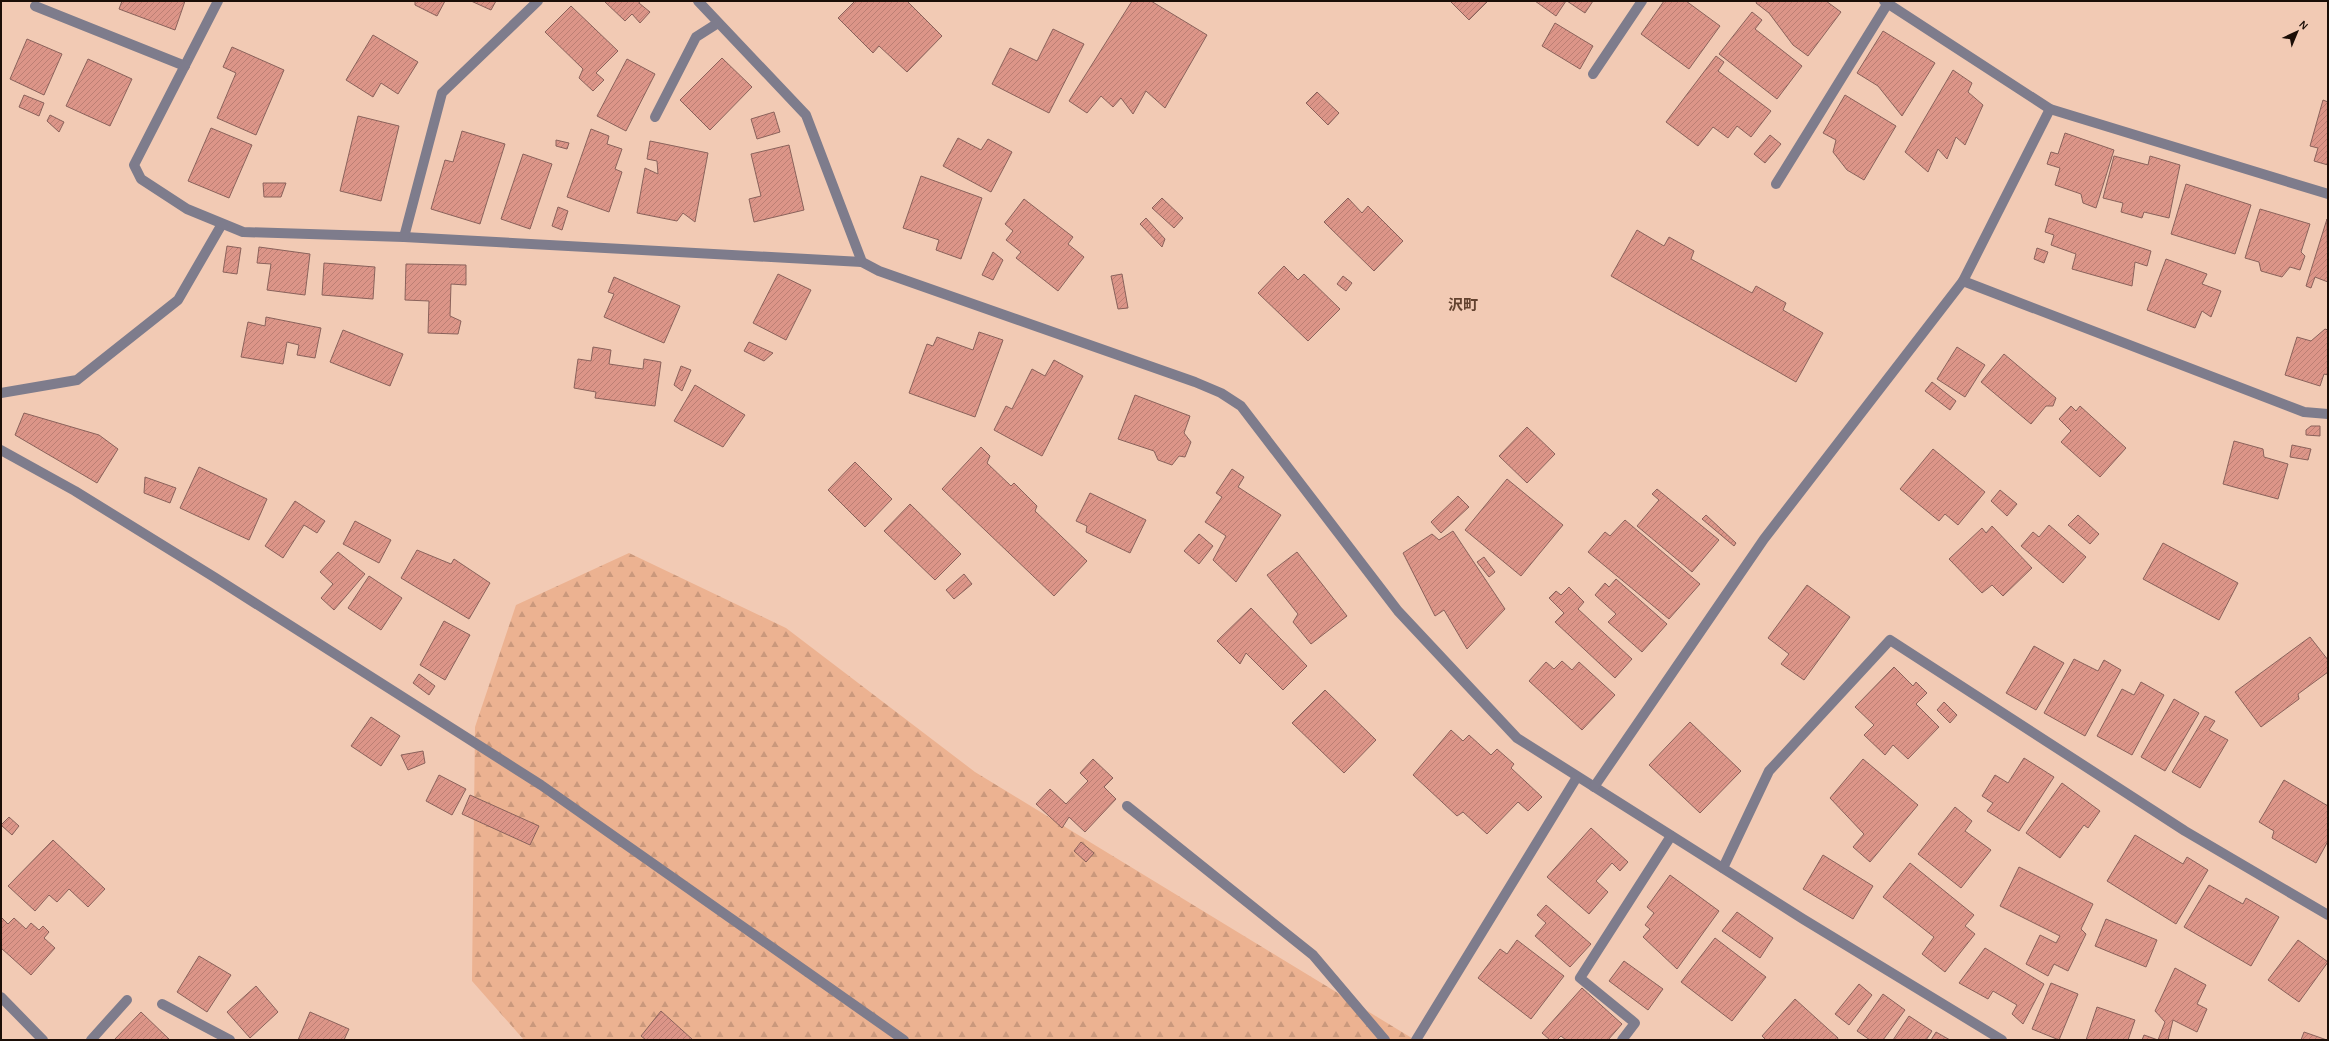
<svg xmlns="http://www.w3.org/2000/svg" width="2329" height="1041" font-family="Karla,'Noto Sans JP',sans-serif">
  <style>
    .forest { fill: url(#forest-firs) }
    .building { fill: url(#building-hatch); stroke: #8a625b }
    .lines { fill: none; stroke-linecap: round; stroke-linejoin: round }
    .lane { stroke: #7e7c8c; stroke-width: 10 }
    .street { stroke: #7e7c8c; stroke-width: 10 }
    .labels { text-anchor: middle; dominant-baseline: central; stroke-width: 4; stroke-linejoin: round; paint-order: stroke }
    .neighbourhood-label { font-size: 15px; font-weight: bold; fill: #63422f; stroke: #f2cab4 }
  </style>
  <defs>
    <pattern id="forest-firs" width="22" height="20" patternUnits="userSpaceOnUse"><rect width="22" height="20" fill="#ecb291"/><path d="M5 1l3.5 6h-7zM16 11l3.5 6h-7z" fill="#ca987c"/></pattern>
    <pattern id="building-hatch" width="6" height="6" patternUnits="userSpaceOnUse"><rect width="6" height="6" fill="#dc9588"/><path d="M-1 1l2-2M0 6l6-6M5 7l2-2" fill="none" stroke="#bc7f74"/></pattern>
  </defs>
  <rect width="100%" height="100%" fill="#f2cab4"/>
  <polygon class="forest" points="629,553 786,628 975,772 1415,1040 524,1040 472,981 475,727 516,605"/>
  <g class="building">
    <polygon points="122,1 185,1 175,30 119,9"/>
    <polygon points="415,1 445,1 437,16 415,5"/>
    <polygon points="471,1 496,1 491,10"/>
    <polygon points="604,1 640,1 639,3 650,12 640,23 632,14 625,21"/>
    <polygon points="855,1 907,1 942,36 907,72 879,46 873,53 838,18"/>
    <polygon points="1132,1 1151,1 1207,35 1165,108 1146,91 1133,114 1121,98 1113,107 1101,96 1087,113 1069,101"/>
    <polygon points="1450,1 1488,1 1469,20"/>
    <polygon points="1535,1 1566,1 1556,16"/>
    <polygon points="1567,1 1593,1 1585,13"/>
    <polygon points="1664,1 1686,1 1720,26 1689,69 1641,34"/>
    <polygon points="1757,1 1826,1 1841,12 1808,56 1793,45 1769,13 1756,3"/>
    <polygon points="571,6 618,51 596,73 604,80 593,91 579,78 583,69 545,32"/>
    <polygon points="1752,12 1762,20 1755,29 1802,66 1777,99 1719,54"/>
    <polygon points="1555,23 1593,46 1580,69 1542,46"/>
    <polygon points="1053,29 1084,44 1049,113 992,84 1010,48 1037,61"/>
    <polygon points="1883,31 1935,63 1902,116 1878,86 1857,73"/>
    <polygon points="373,35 418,62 398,94 381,83 373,97 346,80"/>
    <polygon points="27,39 62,54 44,95 10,79"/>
    <polygon points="232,47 284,70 256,135 217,118 236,73 223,67"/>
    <polygon points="1716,56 1724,62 1718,71 1771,111 1751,137 1737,126 1728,138 1713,127 1698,146 1666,122"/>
    <polygon points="722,58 752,87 710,130 680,100"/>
    <polygon points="88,59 132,79 110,126 66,106"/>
    <polygon points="627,59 655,74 626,131 597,116"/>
    <polygon points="1953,70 1972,83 1968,92 1983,105 1965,145 1956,137 1947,159 1938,149 1928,172 1905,152"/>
    <polygon points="1317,92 1339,113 1328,125 1306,103"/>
    <polygon points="24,95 44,103 39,116 19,107"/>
    <polygon points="1845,95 1896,126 1864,180 1847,170 1833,152 1836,140 1823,133"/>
    <polygon points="2323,100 2328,102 2328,165 2314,161 2318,148 2310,146"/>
    <polygon points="774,112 780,132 757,139 751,119"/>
    <polygon points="50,115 64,122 59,132 47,121"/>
    <polygon points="358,116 399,126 381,201 340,191"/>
    <polygon points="211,128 252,145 229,198 188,181"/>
    <polygon points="591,129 609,136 607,144 622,149 615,169 622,172 609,212 567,197"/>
    <polygon points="462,131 505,144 480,224 431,209 445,160 453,162"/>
    <polygon points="2065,133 2114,150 2096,208 2083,203 2081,194 2055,185 2060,168 2047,164 2051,152 2058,154"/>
    <polygon points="1770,135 1781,144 1765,163 1754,154"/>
    <polygon points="958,138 981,150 988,139 1012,152 991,192 943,166"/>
    <polygon points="556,140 569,143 567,149 556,146"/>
    <polygon points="650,141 708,153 695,222 683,213 677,221 637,213 645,168 658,174 657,161 647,159"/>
    <polygon points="789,145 804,210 754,222 749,199 761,196 751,154"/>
    <polygon points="523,154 552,164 530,229 501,219"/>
    <polygon points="2114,156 2148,165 2150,156 2180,165 2169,218 2144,212 2142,218 2121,212 2123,203 2103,198"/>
    <polygon points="921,176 982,198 961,259 936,250 939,240 903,228"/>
    <polygon points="263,183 286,183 281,197 264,197"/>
    <polygon points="2186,184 2251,205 2235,254 2171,234"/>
    <polygon points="1162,198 1183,218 1174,228 1152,208"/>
    <polygon points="1348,198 1362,213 1368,206 1403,241 1374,271 1324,222"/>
    <polygon points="1024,199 1073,237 1068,244 1084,257 1058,291 1016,258 1021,252 1006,240 1013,231 1005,224"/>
    <polygon points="558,207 568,211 562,230 552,226"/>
    <polygon points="2260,209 2310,224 2301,252 2305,256 2300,270 2290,267 2282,277 2261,271 2259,262 2245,258"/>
    <polygon points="1146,218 1165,239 1162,247 1140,224"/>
    <polygon points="2049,218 2151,251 2147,266 2135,262 2132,286 2072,269 2076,254 2051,245 2054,235 2045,232"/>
    <polygon points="2327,219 2328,282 2315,277 2311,288 2306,286"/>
    <polygon points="1637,230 1664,246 1669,237 1694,251 1691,259 1752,293 1756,286 1786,303 1783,310 1823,333 1796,382 1611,276"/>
    <polygon points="227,246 241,248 237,274 223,272"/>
    <polygon points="259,247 310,254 305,295 267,290 271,264 257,263"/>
    <polygon points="2037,248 2048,252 2044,263 2034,259"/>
    <polygon points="993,252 1003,260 993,280 982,275"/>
    <polygon points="2166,259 2207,274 2202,284 2221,291 2211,317 2202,311 2195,328 2147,310"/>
    <polygon points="324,263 375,267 373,299 322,295"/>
    <polygon points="406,264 466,265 466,285 451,284 450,316 461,321 458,334 428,333 429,301 405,300"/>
    <polygon points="1284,266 1298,280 1304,274 1340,309 1308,341 1258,293"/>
    <polygon points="778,274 811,290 786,340 753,323"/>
    <polygon points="1122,274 1128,308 1118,309 1111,276"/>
    <polygon points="1343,276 1352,283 1346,291 1337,284"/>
    <polygon points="614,277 680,306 664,343 604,317 614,294 608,292"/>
    <polygon points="266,317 321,328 315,358 297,355 299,345 287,342 283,364 241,357 248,322 265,326"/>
    <polygon points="2325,329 2328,330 2328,375 2324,374 2320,386 2285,375 2297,337 2311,341"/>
    <polygon points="343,330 403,354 390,386 330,362"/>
    <polygon points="979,332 1003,340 975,417 909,393 927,344 933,346 937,337 973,350"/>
    <polygon points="749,342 773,353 764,361 744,351"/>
    <polygon points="593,347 611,350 609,364 643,369 644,359 661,362 655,406 595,398 596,392 574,388 578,359 591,361"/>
    <polygon points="1957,347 1985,365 1965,397 1937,379"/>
    <polygon points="2004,354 2056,398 2053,406 2046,406 2031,424 1981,382"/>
    <polygon points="1054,360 1083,376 1042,456 994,430 1006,406 1012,409 1032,369 1045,376"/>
    <polygon points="681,366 691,370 682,391 674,385"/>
    <polygon points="1932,382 1956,401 1950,410 1925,391"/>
    <polygon points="695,385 745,415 723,447 674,421"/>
    <polygon points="1135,395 1190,416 1184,433 1191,442 1185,457 1179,456 1172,465 1158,460 1154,451 1118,439"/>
    <polygon points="2071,406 2076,411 2080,406 2126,448 2100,477 2061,442 2071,431 2059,419"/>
    <polygon points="24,413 99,435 118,449 97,483 15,435"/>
    <polygon points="2311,426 2320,426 2320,436 2306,435 2306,430"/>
    <polygon points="1527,427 1555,454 1527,483 1499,456"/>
    <polygon points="2234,441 2263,449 2264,457 2288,464 2278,499 2223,484"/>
    <polygon points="2292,445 2311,449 2308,460 2290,457"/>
    <polygon points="981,447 990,456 987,463 1011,486 1014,483 1037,506 1035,511 1087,561 1054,596 942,489"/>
    <polygon points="1933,449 1985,492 1958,525 1945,514 1939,521 1900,489"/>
    <polygon points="855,462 892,499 865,527 828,490"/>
    <polygon points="199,467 267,499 249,540 180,508"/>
    <polygon points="1232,469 1244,477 1238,487 1281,515 1236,582 1213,560 1226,536 1205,522 1222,497 1216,493"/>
    <polygon points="145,477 176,488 170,503 144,493"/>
    <polygon points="1507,479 1563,525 1521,576 1465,530"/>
    <polygon points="1657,489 1719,540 1692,572 1637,526 1659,500 1652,494"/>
    <polygon points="2000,490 2017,504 2007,516 1991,501"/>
    <polygon points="1090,493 1146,520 1130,553 1086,532 1087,526 1076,521"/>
    <polygon points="1458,496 1469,507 1441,533 1431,522"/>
    <polygon points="295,501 325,521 317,533 304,525 283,558 265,546"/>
    <polygon points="910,504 961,554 935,580 884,531"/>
    <polygon points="1706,515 1736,543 1734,546 1702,519"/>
    <polygon points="2078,515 2099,534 2090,544 2068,525"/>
    <polygon points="1625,520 1700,584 1669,619 1588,552 1605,532 1610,536"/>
    <polygon points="355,521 391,540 379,563 343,544"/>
    <polygon points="2049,525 2086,557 2063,583 2021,546 2033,532 2039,537"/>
    <polygon points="1992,526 2032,568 2003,596 1992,585 1982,593 1949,559 1982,528 1986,533"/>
    <polygon points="1453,531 1505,609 1467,649 1444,610 1435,616 1403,553 1432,534 1439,540"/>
    <polygon points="1199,534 1213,546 1199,564 1184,551"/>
    <polygon points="2163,543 2238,583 2219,620 2143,579"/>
    <polygon points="417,550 451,564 454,559 490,583 469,619 401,578"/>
    <polygon points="338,552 365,574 334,610 321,598 333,584 320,572"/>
    <polygon points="1297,552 1347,616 1311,644 1293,622 1298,614 1267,575"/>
    <polygon points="1484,557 1495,572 1489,577 1477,562"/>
    <polygon points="964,574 972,584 954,599 946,590"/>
    <polygon points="369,576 402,598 381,630 348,608"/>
    <polygon points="1616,579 1667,624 1642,652 1608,622 1616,614 1595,595 1605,583 1609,587"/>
    <polygon points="1807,585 1850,617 1804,680 1781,664 1789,654 1768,638"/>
    <polygon points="1569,587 1584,602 1578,609 1632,659 1615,678 1555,622 1564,613 1549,598 1556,591 1561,595"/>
    <polygon points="1251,608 1307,666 1283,690 1246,653 1240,664 1217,641"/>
    <polygon points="444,621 470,635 445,680 420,665"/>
    <polygon points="2310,637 2328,660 2328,672 2298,694 2299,699 2261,727 2235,692"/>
    <polygon points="2034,646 2064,663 2036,710 2006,693"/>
    <polygon points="2074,659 2098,671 2104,660 2121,670 2085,736 2044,713"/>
    <polygon points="1562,661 1572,670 1579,662 1615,695 1582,730 1529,681 1546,662 1554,669"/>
    <polygon points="1894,667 1913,686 1916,682 1927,693 1916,704 1939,727 1908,759 1893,745 1885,755 1864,735 1874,725 1855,707"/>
    <polygon points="419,674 435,686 429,695 413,683"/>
    <polygon points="2141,682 2164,695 2132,755 2097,736 2122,689 2134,695"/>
    <polygon points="1325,690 1376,740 1344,773 1292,723"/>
    <polygon points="2174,699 2199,713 2165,771 2141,757"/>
    <polygon points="1944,702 1957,715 1950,723 1937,710"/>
    <polygon points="2205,716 2215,721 2209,730 2228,740 2200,788 2172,772"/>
    <polygon points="371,717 400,736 381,766 351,746"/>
    <polygon points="1690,722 1741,771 1700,813 1649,765"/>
    <polygon points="1451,730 1463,741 1469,735 1491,755 1497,749 1514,764 1511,768 1542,797 1528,811 1518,802 1487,834 1463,812 1457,816 1413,775"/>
    <polygon points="423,751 425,763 408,770 401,755"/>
    <polygon points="2024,758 2054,777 2019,831 1987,811 1993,803 1982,796 1995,775 2008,783"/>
    <polygon points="1093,759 1113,778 1104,787 1116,799 1085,832 1069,817 1062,828 1036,804 1050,789 1066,804 1088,781 1080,773"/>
    <polygon points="1863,759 1918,805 1870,862 1853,847 1864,834 1830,798"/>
    <polygon points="439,775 466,789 452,815 426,801"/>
    <polygon points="2284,780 2328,806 2328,841 2316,863 2272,838 2274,831 2259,822"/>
    <polygon points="2062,783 2100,811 2088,828 2084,825 2060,858 2026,833"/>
    <polygon points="470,795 539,826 530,845 462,814"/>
    <polygon points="1955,807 1972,821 1965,831 1991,850 1961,888 1918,854"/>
    <polygon points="9,817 19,826 12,835 1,825"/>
    <polygon points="1591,828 1628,862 1620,871 1612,863 1596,881 1608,892 1589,914 1547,877"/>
    <polygon points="2135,835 2183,864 2187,857 2208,870 2176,924 2107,881"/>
    <polygon points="53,840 105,889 88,907 69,889 57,902 49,895 35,911 8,886"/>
    <polygon points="1081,842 1094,853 1086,862 1074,851"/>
    <polygon points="1823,855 1873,886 1853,919 1803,889"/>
    <polygon points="1910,863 1974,915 1965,926 1975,934 1945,972 1922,954 1934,937 1883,897"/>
    <polygon points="2019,867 2093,904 2081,929 2086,934 2068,971 2054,964 2048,976 2026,964 2040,935 2056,943 2060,936 2000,906"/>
    <polygon points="1670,875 1719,911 1677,969 1643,937 1650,929 1645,925 1654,913 1647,907"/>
    <polygon points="2209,885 2243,904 2246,898 2279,917 2251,966 2184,927"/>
    <polygon points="1546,905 1591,944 1570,967 1535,936 1546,923 1537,915"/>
    <polygon points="1737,912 1773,938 1760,958 1722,931"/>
    <polygon points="1,917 8,924 14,918 26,929 31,923 39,930 43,926 49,932 44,938 55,948 31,975 1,948"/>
    <polygon points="2106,919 2157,940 2146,967 2095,946"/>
    <polygon points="1715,938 1766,977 1732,1021 1681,982"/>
    <polygon points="1517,940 1564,976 1531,1019 1478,978 1500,949 1507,954"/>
    <polygon points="2298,940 2328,962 2299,1002 2268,980"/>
    <polygon points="1985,948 2044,984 2023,1024 2012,1014 2017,1005 1993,991 1988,999 1959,983"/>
    <polygon points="199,956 231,975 207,1012 177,992"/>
    <polygon points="1624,961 1663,989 1648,1010 1609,981"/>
    <polygon points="2175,968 2206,985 2197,1004 2207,1009 2197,1032 2173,1020 2168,1040 2142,1040 2144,1035 2158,1040 2165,1022 2155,1011"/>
    <polygon points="2051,983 2078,994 2059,1040 2032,1029"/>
    <polygon points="1859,984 1872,995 1849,1025 1835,1014"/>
    <polygon points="256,986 278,1012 250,1038 227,1012"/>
    <polygon points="1582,988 1622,1024 1608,1040 1566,1040 1561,1036 1557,1040 1550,1040 1542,1033"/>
    <polygon points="1883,994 1905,1010 1883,1040 1870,1040 1857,1031"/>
    <polygon points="1795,999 1838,1038 1837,1040 1766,1040 1762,1036"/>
    <polygon points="2097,1007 2135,1020 2128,1040 2086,1040"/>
    <polygon points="661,1011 693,1040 646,1040 641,1036"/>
    <polygon points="141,1012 170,1040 114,1040"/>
    <polygon points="310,1012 349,1029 344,1040 298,1040"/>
    <polygon points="1909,1016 1932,1031 1926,1040 1893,1040"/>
    <polygon points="1936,1032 1950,1040 1931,1040"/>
    <polygon points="2304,1032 2327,1040 2301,1040"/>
  </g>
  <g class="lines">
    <polyline class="lane" points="1,393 77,380 178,300 222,224"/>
    <g class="street">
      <polyline points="218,1 134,165 141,179 187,209 243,232 404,237 862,262"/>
      <polyline points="698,1 806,115 862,262 879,271 1195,382 1221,393 1241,406 1398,611 1517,738 1803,919 2002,1040"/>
      <polyline points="1884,1 2050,109 2328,194"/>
      <polyline points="35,6 185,66"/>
      <polyline points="1593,74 1642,1"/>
      <polyline points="655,117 696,37 718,23"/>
      <polyline points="1776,184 1888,3"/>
      <polyline points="404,237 442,93 538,1"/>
      <polyline points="1963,281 2050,109"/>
      <polyline points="1,450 75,491 214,577 541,785 904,1040"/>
      <polyline points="1594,787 1764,539 1963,281 2304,412 2328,414"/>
      <polyline points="1127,806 1313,955 1385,1040"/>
      <polyline points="1723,868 1769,771 1890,640 2185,831 2328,915"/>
      <polyline points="1,997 43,1040"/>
      <polyline points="162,1004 230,1040"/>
      <polyline points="91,1040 127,1000"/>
      <polyline points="1416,1040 1577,777"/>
      <polyline points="1622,1040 1635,1023 1580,978 1671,836"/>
    </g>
  </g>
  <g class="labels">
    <g class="neighbourhood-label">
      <text x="1463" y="305">沢町</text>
    </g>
  </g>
  <rect width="2329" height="1041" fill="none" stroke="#1b0e07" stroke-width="4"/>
  <g transform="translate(2297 32) rotate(44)" stroke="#f2cab4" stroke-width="3" paint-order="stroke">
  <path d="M0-3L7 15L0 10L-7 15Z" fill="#1b0e07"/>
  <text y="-6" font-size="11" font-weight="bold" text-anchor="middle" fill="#1b0e07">N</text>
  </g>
</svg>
